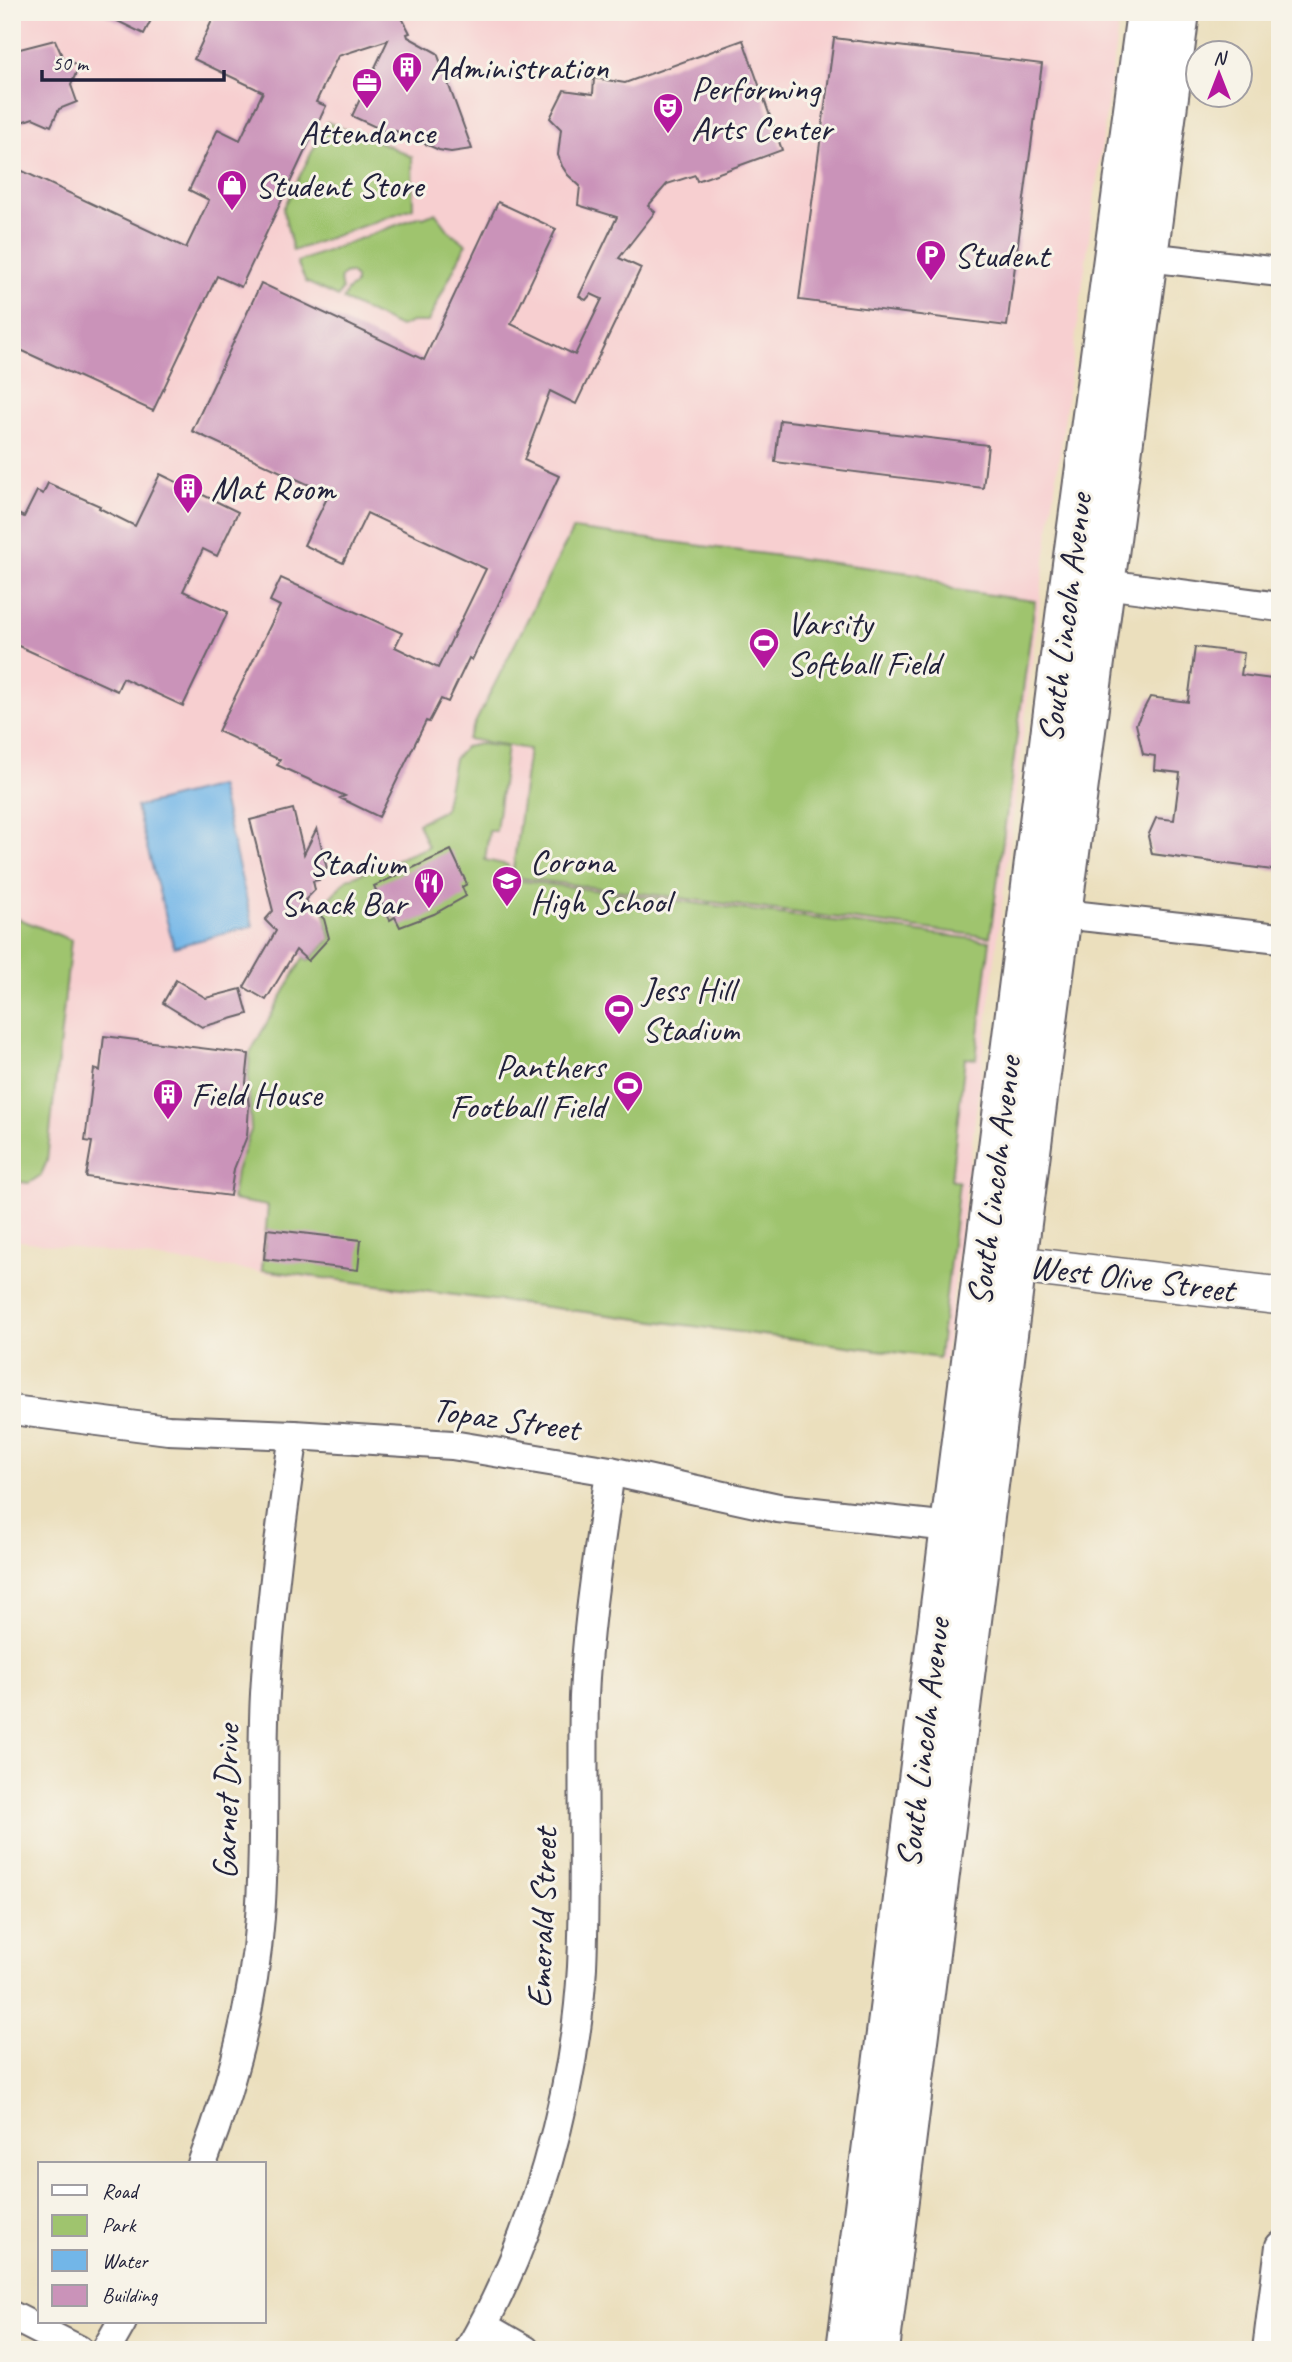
<svg xmlns="http://www.w3.org/2000/svg" width="1292" height="2362" font-family="Caveat,sans-serif">
  <style>
    .built { fill: #f7cfd0 }
    .green { fill: #9fc46e; stroke: #607354; stroke-width: 2 }
    .water { fill: #72b6e8; stroke: #4a6c92; stroke-width: 2 }
    .building { fill: #ca93b9 }
    .lines { fill: none; stroke-linecap: round; stroke-linejoin: round }
    .minor-casing { stroke: #686468; stroke-width: 32 }
    .tertiary-casing { stroke: #686468; stroke-width: 40 }
    .secondary-casing { stroke: #686468; stroke-width: 42 }
    .minor { stroke: #fff; stroke-width: 28 }
    .tertiary { stroke: #fff; stroke-width: 37 }
    .secondary { stroke: #fff; stroke-width: 38 }
    .labels { text-anchor: middle; dominant-baseline: central; stroke-width: 6; stroke-linejoin: round; paint-order: stroke }
    .poi-label { font-size: 35px; fill: #22223b; stroke: #f7f3e8; text-anchor: start }
    .street-label { font-size: 35px; fill: #22223b; stroke: #f7f3e8 }
  </style>
  <rect width="100%" height="100%" fill="#f7f3e8"/>
  <filter id="ink" filterUnits="userSpaceOnUse"><feTurbulence type="fractalNoise" baseFrequency=".0143" numOctaves="2"/><feDisplacementMap in="SourceGraphic" scale="14" xChannelSelector="R" yChannelSelector="G"/><feConvolveMatrix kernelMatrix="1 2 1 2 8 2 1 2 1" color-interpolation-filters="sRGB"/></filter>
  <filter id="wash" filterUnits="userSpaceOnUse"><feTurbulence type="fractalNoise" baseFrequency=".00686" numOctaves="4" result="noise"/><feDisplacementMap in="SourceGraphic" scale="28" xChannelSelector="R" yChannelSelector="G"/><feGaussianBlur stdDeviation="1.57" result="paint"/><feColorMatrix in="noise" values="0 0 0 0 0 0 0 0 0 0 0 0 0 0 0 0 0 1.4 0 .05"/><feComposite in="paint" operator="in"/></filter>
  <g filter="url(#wash)">
    <rect width="100%" height="100%" fill="#ebdfbd"/>
    <polygon class="built" points="12,12 1120,12 1043,576 945,1360 12,1240"/>
    <g class="green">
      <polygon points="327,122 356,134 358,137 361,133 412,157 413,208 293,251 283,209"/>
      <path d="M436,213L449,231L466,244L428,322H412L400,327L343,300L347,291L355,285V278L351,273C339,273 339,280 342,289L338,297L306,282L297,262L421,216L423,218Z"/>
      <polygon points="573,529 918,574 955,590 1035,601 990,937 512,877 529,749 467,739"/>
      <polygon points="480,744 507,747 496,831 489,831 485,860 508,865 507,879 990,941 976,1059 965,1058 951,1179 959,1182 939,1358 262,1270 268,1206 232,1200 236,1171 251,1130 248,1080 250,1053 303,958 308,961 331,939 323,905 347,879 428,847 418,823 444,810 454,759 465,747"/>
      <polygon points="12,916 71,940 47,1161 41,1175 29,1183 12,1181"/>
    </g>
    <polygon class="water" points="219,786 253,926 174,947 136,807"/>
    <g id="blocks">
      <g class="building">
        <polygon points="99,12 155,12 144,34"/>
        <polygon points="216,12 395,12 399,17 400,14 410,33 407,34 408,37 437,53 472,149 451,152 439,150 396,131 395,136 352,116 388,40 338,56 316,102 326,106 241,287 217,276 153,411 12,346 12,166 186,248 209,200 189,190 218,129 240,140 263,92 194,59"/>
        <polygon points="834,38 1042,64 1007,326 799,300"/>
        <polygon points="55,40 63,58 79,66 71,85 77,102 59,109 51,126 33,118 12,125 12,51"/>
        <polygon points="743,40 782,150 697,181 695,175 667,184 648,206 655,212 619,258 641,268 576,404 550,391 524,460 559,476 472,660 469,658 448,702 441,699 429,722 426,721 379,817 340,798 345,796 277,765 280,760 218,731 280,606 270,601 281,578 402,633 395,647 438,668 486,569 367,513 343,563 304,545 329,494 192,431 261,283 424,360 498,202 556,229 511,324 575,355 602,299 591,294 586,300 579,296 617,217 578,205 580,186 568,175 562,166 558,155 561,129 550,118 564,90 593,94 594,78 625,83"/>
        <polygon points="780,420 988,445 983,488 775,462"/>
        <polygon points="160,474 238,512 217,556 203,549 183,591 228,612 183,706 123,678 117,691 12,643 12,511 24,517 37,491 43,494 48,483 100,506 99,508 135,526"/>
        <polygon points="1195,647 1244,653 1241,675 1280,680 1280,871 1152,854 1148,836 1156,818 1174,820 1180,773 1154,770 1155,756 1143,754 1136,724 1150,697 1188,702"/>
        <polygon points="293,809 304,854 317,828 327,869 316,872 319,880 313,881 315,890 305,900 324,919 329,938 308,961 296,950 266,1000 244,987 276,931 265,920 273,911 250,820"/>
        <polygon points="451,850 467,884 462,887 466,896 434,914 400,927 395,917 390,920 374,886"/>
        <polygon points="176,980 206,998 241,989 248,1014 202,1027 163,1003"/>
        <polygon points="104,1036 249,1054 246,1083 249,1106 247,1136 234,1169 230,1196 86,1177 92,1142 85,1141 94,1069 100,1071"/>
        <polygon points="267,1229 361,1240 358,1270 264,1259"/>
      </g>
    </g>
  </g>
  <g filter="url(#ink)">
    <use href="#blocks" fill-opacity="0" stroke="#686468" stroke-width="2"/>
    <g class="lines">
      <g class="minor-casing">
        <g id="minor">
          <polyline points="1147,257 1280,272"/>
          <polyline points="1105,584 1280,607"/>
          <polyline points="1045,912 1280,938"/>
          <polyline points="12,1410 168,1430 294,1435 452,1445 610,1471 778,1508 968,1529"/>
          <path d="M202,2164C232,2086 254,2001 260,1917C266,1843 261,1768 265,1694C270,1607 281,1521 294,1435"/>
          <polyline points="12,2316 79,2350"/>
          <polyline points="483,2326 525,2350"/>
          <polyline points="106,2350 122,2322"/>
          <path d="M469,2350C533,2241 575,2094 582,1967C586,1878 582,1787 584,1697C587,1622 600,1546 610,1471"/>
          <polyline points="1267,2350 1280,2246"/>
        </g>
      </g>
      <g class="tertiary-casing">
        <polyline id="tertiary" points="985,1261 1280,1296"/>
      </g>
      <g class="secondary-casing">
        <g id="secondary">
          <polyline points="846,2350 1066,609 1146,12"/>
          <polyline points="880,2350 1035,1120 1180,12"/>
        </g>
      </g>
      <use href="#minor" class="minor"/>
      <use href="#tertiary" class="tertiary"/>
      <use href="#secondary" class="secondary"/>
    </g>
  </g>
  <defs>
    <g id="building-pin" transform="scale(1.575)"><path d="M0 17L-7.5 6A9.5 9.5 0 1 1 7.5 6Z" fill="#b5179e" stroke="#f7f3e8"/><path d="M-4-6H4V6H1V3H-1V6H-4ZM-2.5-4.3h1.7v1.8h-1.7ZM.8-4.3h1.7v1.8H.8ZM-2.5-1h1.7V.8h-1.7ZM.8-1h1.7V.8H.8Z" fill="#fff"/></g>
    <g id="office-pin" transform="scale(1.575)"><path d="M0 17L-7.5 6A9.5 9.5 0 1 1 7.5 6Z" fill="#b5179e" stroke="#f7f3e8"/><path d="M-6-3h4V-5.5h4V-3h4V5H-6ZM-1-4.5V-3h2v-1.5ZM-6 0V1H6V0Z" fill="#fff"/></g>
    <g id="theatre-pin" transform="scale(1.575)"><path d="M0 17L-7.5 6A9.5 9.5 0 1 1 7.5 6Z" fill="#b5179e" stroke="#f7f3e8"/><path d="M-5-5.5Q0-4 5-5.5V0Q5 5 0 6Q-5 5-5 0ZM-3.3-2.5H-1v1.5H-3.3ZM1-2.5H3.3v1.5H1ZM-2.8 1Q0 5.5 2.8 1Z" fill="#fff"/></g>
    <g id="shop-pin" transform="scale(1.575)"><path d="M0 17L-7.5 6A9.5 9.5 0 1 1 7.5 6Z" fill="#b5179e" stroke="#f7f3e8"/><path d="M-5-2.5h2.3a2.7 3.5 0 0 1 5.4 0H5L5.5 6h-11ZM-1.5-2.5h3a1.5 2.3 0 0 0-3 0Z" fill="#fff"/></g>
    <g id="parking-pin" transform="scale(1.575)"><path d="M0 17L-7.5 6A9.5 9.5 0 1 1 7.5 6Z" fill="#b5179e" stroke="#f7f3e8"/><path d="M-3.5-5.5H1a3.5 3.5 0 0 1 0 7H-1V5.5H-3.5ZM-1-3.4V-.6H.8a1.4 1.4 0 0 0 0-2.8Z" fill="#fff"/></g>
    <g id="stadium-pin" transform="scale(1.575)"><path d="M0 17L-7.5 6A9.5 9.5 0 1 1 7.5 6Z" fill="#b5179e" stroke="#f7f3e8"/><path d="M0-5a6.5 5 0 1 0 0 10a6.5 5 0 1 0 0-10ZM-3.5-1.8h7v3.6h-7Z" fill="#fff"/></g>
    <g id="school-pin" transform="scale(1.575)"><path d="M0 17L-7.5 6A9.5 9.5 0 1 1 7.5 6Z" fill="#b5179e" stroke="#f7f3e8"/><path d="M0-5L7-2L0 1L-7-2ZM-4 1L0 2.5L4 1V4Q0 6-4 4Z" fill="#fff"/></g>
    <g id="restaurant-pin" transform="scale(1.575)"><path d="M0 17L-7.5 6A9.5 9.5 0 1 1 7.5 6Z" fill="#b5179e" stroke="#f7f3e8"/><path d="M-5-6h1v4h1v-4h1v4h1v-4h1v5L-1.5 .5V6h-2V.5L-5-1ZM5-6V6H3V1.5H1.5Q1.5-4 5-6Z" fill="#fff"/></g>
  </defs>
  <g fill-rule="evenodd">
    <use href="#building-pin" x="407" y="67"/>
    <use href="#office-pin" x="367" y="83"/>
    <use href="#theatre-pin" x="668" y="108"/>
    <use href="#shop-pin" x="232" y="185"/>
    <use href="#parking-pin" x="931" y="255"/>
    <use href="#building-pin" x="188" y="488"/>
    <use href="#stadium-pin" x="764" y="643"/>
    <use href="#school-pin" x="507" y="881"/>
    <use href="#restaurant-pin" x="429" y="883"/>
    <use href="#stadium-pin" x="619" y="1009"/>
    <use href="#stadium-pin" x="628" y="1086"/>
    <use href="#building-pin" x="168" y="1094"/>
  </g>
  <g class="labels">
    <g class="poi-label">
      <text x="430" y="67">Administration</text>
      <text x="691" y="88">Performing<tspan x="691" dy="40">Arts Center</tspan></text>
      <text x="367" y="132" text-anchor="middle">Attendance</text>
      <text x="255" y="185">Student Store</text>
      <text x="954" y="255">Student</text>
      <text x="211" y="488">Mat Room</text>
      <text x="787" y="623">Varsity<tspan x="787" dy="40">Softball Field</tspan></text>
      <text x="530" y="861">Corona<tspan x="530" dy="40">High School</tspan></text>
      <text x="406" y="863" text-anchor="end">Stadium<tspan x="406" dy="40">Snack Bar</tspan></text>
      <text x="642" y="989">Jess Hill<tspan x="642" dy="40">Stadium</tspan></text>
      <text x="605" y="1066" text-anchor="end">Panthers<tspan x="605" dy="40">Football Field</tspan></text>
      <text x="191" y="1094">Field House</text>
    </g>
    <g class="street-label">
      <text transform="translate(1065 618) rotate(-83)">South Lincoln Avenue</text>
      <text transform="translate(994 1181) rotate(-83)">South Lincoln Avenue</text>
      <text transform="translate(1132 1278) rotate(7)">West Olive Street</text>
      <text transform="translate(506 1419) rotate(8)">Topaz Street</text>
      <text transform="translate(923 1743) rotate(-83)">South Lincoln Avenue</text>
      <text transform="translate(226 1802) rotate(-89)">Garnet Drive</text>
      <text transform="translate(542 1918) rotate(-88)">Emerald Street</text>
    </g>
  </g>
  <rect width="1292" height="2362" fill="none" stroke="#f7f3e8" stroke-width="42"/>
  <rect x="38" y="2162" width="228" height="161" fill="#f7f3e8" stroke="#a29fa3" stroke-width="2"/>
  <rect x="52" y="2185" width="35" height="10" fill="#ffffff" stroke="#a29fa3" stroke-width="2"/>
  <text x="102" y="2198" font-size="21" fill="#22223b">Road</text>
  <rect x="52" y="2215" width="35" height="21" fill="#9fc46e" stroke="#a29fa3" stroke-width="2"/>
  <text x="102" y="2232" font-size="21" fill="#22223b">Park</text>
  <rect x="52" y="2250" width="35" height="21" fill="#72b6e8" stroke="#a29fa3" stroke-width="2"/>
  <text x="102" y="2268" font-size="21" fill="#22223b">Water</text>
  <rect x="52" y="2285" width="35" height="21" fill="#ca93b9" stroke="#a29fa3" stroke-width="2"/>
  <text x="102" y="2302" font-size="21" fill="#22223b">Building</text>
  <g transform="translate(1219 74)"><circle r="33" fill="#f7f3e8" stroke="#a29fa3" stroke-width="2"/>
  <path d="M0-5L12 26L0 18L-12 26Z" fill="#b5179e"/>
  <text y="-10" font-size="19" font-weight="bold" text-anchor="middle" fill="#22223b">N</text>
  </g>
  <path d="M42 70v10h182v-10" fill="none" stroke="#22223b" stroke-width="3.5"/>
  <text x="52" y="70" font-size="21" fill="#22223b" stroke="#f7f3e8" stroke-width="5" paint-order="stroke">50 m</text>
</svg>
